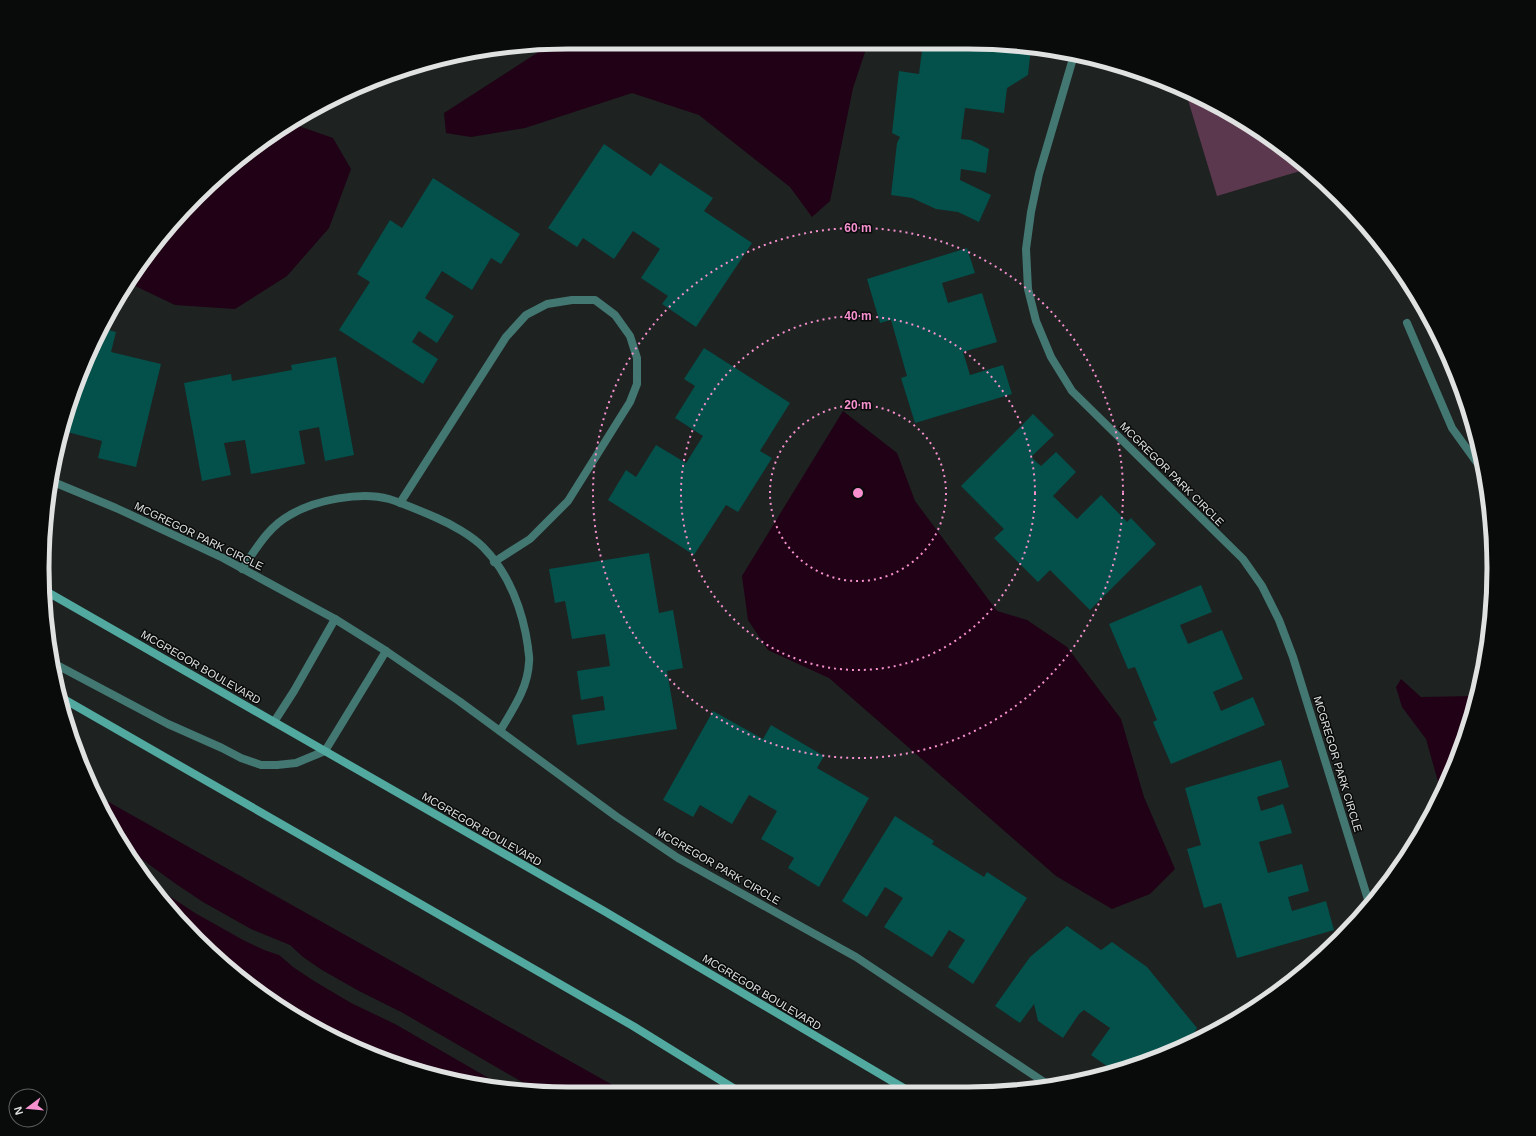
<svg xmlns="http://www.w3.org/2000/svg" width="1536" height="1136" font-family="Arial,sans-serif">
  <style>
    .green { fill: #5c384e }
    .water { fill: #200115 }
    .building { fill: #04504a }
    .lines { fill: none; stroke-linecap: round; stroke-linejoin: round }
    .service { stroke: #437772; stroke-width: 8 }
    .minor { stroke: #437772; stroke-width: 8 }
    .secondary { stroke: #51a9a0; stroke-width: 8 }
    .ring { fill: none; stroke: #f690cf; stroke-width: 2; stroke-dasharray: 2 4 }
    .labels { text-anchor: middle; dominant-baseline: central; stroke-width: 3; stroke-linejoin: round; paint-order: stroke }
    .street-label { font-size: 11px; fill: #e0e2e2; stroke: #090b0b }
    .rim { fill: none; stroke: #e0e2e2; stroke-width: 5 }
    .centre { fill: #f690cf; stroke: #090b0b; stroke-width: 2 }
    .ring-label { font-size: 12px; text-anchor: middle; font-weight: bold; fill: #f690cf; stroke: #090b0b; stroke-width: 3; stroke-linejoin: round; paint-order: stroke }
  </style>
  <rect width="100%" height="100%" fill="#1e2221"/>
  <polygon class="green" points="1185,90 1260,131 1307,169 1217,196"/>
  <g class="water">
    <polygon points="568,42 868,43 853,88 830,201 812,217 790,187 699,115 632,93 525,128 471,137 446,133 444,113 551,44"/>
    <polygon points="290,123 333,138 351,169 329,228 287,276 235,309 175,305 131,284 173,221 221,172"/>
    <polygon points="843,411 897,453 915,501 997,611 1027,620 1067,647 1121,719 1144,797 1175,869 1150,894 1112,909 1056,876 829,678 768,650 748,620 742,576"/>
    <polygon points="1401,679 1421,697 1476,696 1466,737 1441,792 1426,739 1402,707 1396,687"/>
    <polygon points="96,795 625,1092 541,1093 403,1013 359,991 322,970 303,957 290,945 251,929 203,902 176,884 132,852 124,848 112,831"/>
    <polygon points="145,880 195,913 243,940 264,950 279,955 293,967 314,981 351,1003 395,1024 504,1087 399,1066 305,1024 221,964 151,888"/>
  </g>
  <g class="building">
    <polygon points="923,43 1002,43 1031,48 1028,75 1007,88 1004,113 965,108 961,139 971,140 989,149 986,173 961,169 960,180 991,195 979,222 958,212 936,209 912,198 891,195 897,143 900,137 892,133 899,71 919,74"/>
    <polygon points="441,59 443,66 394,76 432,60"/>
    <polygon points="604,144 651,176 660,163 713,198 704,211 752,243 696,327 662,304 668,296 641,278 660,249 633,231 614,259 583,238 577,247 548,228"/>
    <polygon points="433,178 520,234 501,264 491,258 472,290 442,271 425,298 454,316 437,343 419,331 412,342 438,359 423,384 339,330 370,282 357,274 390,220 402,228"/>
    <polygon points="967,248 975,273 942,283 948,303 982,293 997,342 963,352 970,375 1003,365 1012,394 915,423 901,378 907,376 891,320 880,323 867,279"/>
    <polygon points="101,328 116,332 111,352 161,364 136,467 98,458 102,441 67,432 76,396 96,335"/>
    <polygon points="704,348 790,403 760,451 772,458 738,512 726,505 694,555 608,500 626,470 636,477 656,445 686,463 703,436 675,418 695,386 684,379"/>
    <polygon points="336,357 354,455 325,461 319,427 299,431 305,464 251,474 245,440 224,443 231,475 202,481 184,383 231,374 232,381 292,370 291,365"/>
    <polygon points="1033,414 1054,435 1031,457 1041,466 1056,452 1076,472 1053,496 1077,519 1101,495 1127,522 1131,518 1156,544 1090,610 1050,570 1038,582 994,538 1004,529 961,486"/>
    <polygon points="649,553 659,613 673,610 683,668 667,671 677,729 577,745 572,715 605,710 603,696 581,700 577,671 610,666 605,634 572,639 565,601 555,603 549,569"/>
    <polygon points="1201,585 1212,612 1180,625 1188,644 1222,630 1243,679 1213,692 1221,711 1253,697 1265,725 1171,764 1153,722 1157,720 1135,667 1128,669 1109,624"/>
    <polygon points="713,711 763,739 771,725 824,756 817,768 869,798 819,887 788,868 794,858 761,839 777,811 749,795 732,824 700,805 693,817 663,800"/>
    <polygon points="1281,760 1289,787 1257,797 1261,811 1283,804 1292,833 1259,842 1268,873 1302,864 1309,891 1288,897 1292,911 1326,901 1334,930 1237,958 1221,903 1204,908 1187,849 1201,845 1185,788"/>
    <polygon points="895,816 934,841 932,844 984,877 987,872 1027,898 973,984 948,967 965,940 949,930 932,957 884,927 903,898 885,887 867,917 842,901"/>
    <polygon points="1067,926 1101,950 1112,942 1147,967 1197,1028 1187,1044 1170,1054 1111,1069 1091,1055 1110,1028 1084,1010 1079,1014 1063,1038 1038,1021 1034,1004 1020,1023 995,1006 1030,957"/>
  </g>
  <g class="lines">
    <polyline class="service" points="55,664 168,724 222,748 241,758 261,765 277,765 296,763 325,751"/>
    <g class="minor">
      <polyline points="1074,55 1039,174 1031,212 1026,249 1028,289 1036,321 1051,357 1072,391 1243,559 1262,586 1279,620 1293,657 1370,906"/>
      <polyline points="1407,323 1452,428 1483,471"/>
      <polyline points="51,481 116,508 223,558 335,619 386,651 459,701 617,817 678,858 856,957 1050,1086"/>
      <polyline points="400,503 506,337 526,315 547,304 572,300 595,300 615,315 630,336 637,358 637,384 630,402 568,501 530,539 494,562"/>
      <path d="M242,569C256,549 268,527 290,515C315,500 361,491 389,499C405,504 421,511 437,518C451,524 472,536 483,547C509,573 523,611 528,647C528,652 530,657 529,662C528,688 513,709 500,731"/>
      <polyline points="274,722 294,691 335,619"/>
      <polyline points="325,751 386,651"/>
    </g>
    <g class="secondary">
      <polyline points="44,590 604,911 907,1090"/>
      <polyline points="62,698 633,1026 738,1091"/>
    </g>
  </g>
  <g class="ring">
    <circle cx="858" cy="493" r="88"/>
    <circle cx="858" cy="493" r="177"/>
    <circle cx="858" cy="493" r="265"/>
  </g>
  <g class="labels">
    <g class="street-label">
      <text transform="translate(1172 474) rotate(45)">MCGREGOR PARK CIRCLE</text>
      <text transform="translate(199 536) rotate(26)">MCGREGOR PARK CIRCLE</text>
      <text transform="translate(201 667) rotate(30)">MCGREGOR BOULEVARD</text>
      <text transform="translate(1338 764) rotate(73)">MCGREGOR PARK CIRCLE</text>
      <text transform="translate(482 829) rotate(30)">MCGREGOR BOULEVARD</text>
      <text transform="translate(718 866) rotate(30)">MCGREGOR PARK CIRCLE</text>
      <text transform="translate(762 992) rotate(31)">MCGREGOR BOULEVARD</text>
    </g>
  </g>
  <path d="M0 0H1536V1136H0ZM568 49H968A519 519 0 0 1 1487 568V568A519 519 0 0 1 968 1087H568A519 519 0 0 1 49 568V568A519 519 0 0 1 568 49Z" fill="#090b0b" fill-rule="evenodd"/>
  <path class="rim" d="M568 49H968A519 519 0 0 1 1487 568V568A519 519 0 0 1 968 1087H568A519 519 0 0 1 49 568V568A519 519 0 0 1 568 49Z"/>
  <circle cx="858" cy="493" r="6" class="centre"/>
  <g class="ring-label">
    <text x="858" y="232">60 m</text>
    <text x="858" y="320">40 m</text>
    <text x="858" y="409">20 m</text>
  </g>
  <g transform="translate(28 1108) rotate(254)"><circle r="19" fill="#090b0b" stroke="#5f6161"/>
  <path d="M0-3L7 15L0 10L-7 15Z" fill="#f690cf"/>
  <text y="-6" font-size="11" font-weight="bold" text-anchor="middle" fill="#e0e2e2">N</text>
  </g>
</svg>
